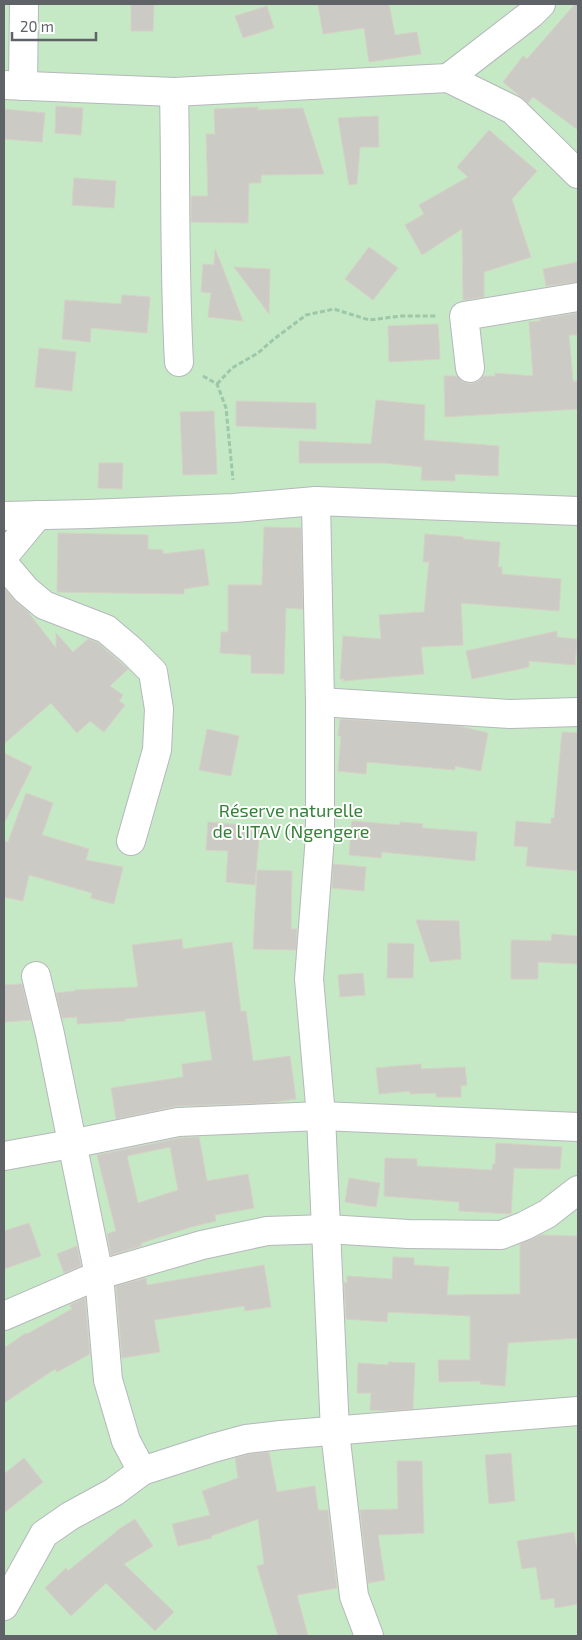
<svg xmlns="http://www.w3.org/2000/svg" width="582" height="1640" font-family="'Exo 2',sans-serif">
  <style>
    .green { fill: #c5e8c5 }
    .building { fill: #cccac5; stroke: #d6d1c6; fill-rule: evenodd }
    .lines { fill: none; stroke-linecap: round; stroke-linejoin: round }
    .minor-casing { stroke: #b5b8bc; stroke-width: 30 }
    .tertiary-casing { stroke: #b5b8bc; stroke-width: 30 }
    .path { stroke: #9cc7a9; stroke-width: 3; stroke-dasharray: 5 2.5; stroke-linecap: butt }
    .minor { stroke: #fff; stroke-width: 28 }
    .tertiary { stroke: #fff; stroke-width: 28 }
    .labels { text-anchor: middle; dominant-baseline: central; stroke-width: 4; stroke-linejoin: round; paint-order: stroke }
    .park-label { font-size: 18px; fill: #348238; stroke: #fff }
  </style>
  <rect width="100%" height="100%" fill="#f1efe8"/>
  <rect class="green" x="4" y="4" width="574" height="1632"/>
  <g class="building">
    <polygon points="131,4 154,4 153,31 131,31"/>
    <polygon points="318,4 389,4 395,35 417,32 421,54 369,62 364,28 323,34"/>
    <polygon points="575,4 578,4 578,130 533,97 528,103 503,82 523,56 527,59"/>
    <polygon points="267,6 274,28 243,38 235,16"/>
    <polygon points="56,106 83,108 81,135 55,133"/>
    <polygon points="258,107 258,110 303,108 324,174 261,175 261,183 249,183 248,223 191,222 191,196 208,196 206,134 215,134 214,109"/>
    <polygon points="4,109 45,113 42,142 4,139"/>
    <polygon points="378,116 379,147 360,147 357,184 349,185 338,118"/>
    <polygon points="489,130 537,171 512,199 531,257 484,272 484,297 463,300 462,229 422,255 405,225 424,214 419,205 468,177 457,167"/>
    <polygon points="74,178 116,181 114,208 72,205"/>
    <polygon points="369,247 398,268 373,300 345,279"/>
    <polygon points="215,249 222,266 243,321 208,317 211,293 201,292 203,264 214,265"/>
    <polygon points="578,262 578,282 546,286 543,269"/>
    <polygon points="234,267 270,269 269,314"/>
    <polygon points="122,295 150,297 147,333 91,328 90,342 62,339 65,300 121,304"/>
    <polygon points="578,313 578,335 569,335 573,381 578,381 578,409 445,417 444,376 457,376 463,382 471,384 479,381 483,376 495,376 495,373 533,376 529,322 540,321 540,319"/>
    <polygon points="438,324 440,359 389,362 388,326"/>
    <polygon points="39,348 76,352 72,391 35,387"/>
    <polygon points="376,400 425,405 424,440 499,446 498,476 455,474 455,481 421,480 422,467 384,463 299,463 299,441 371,444"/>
    <polygon points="236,401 316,403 316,429 236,426"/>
    <polygon points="214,411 217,474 183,475 180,412"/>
    <polygon points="99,463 123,463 122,489 98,488"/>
    <polygon points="264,527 301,528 303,609 286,608 284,674 251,673 251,655 220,653 221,632 228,632 228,585 262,585"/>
    <polygon points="58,533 148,535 148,549 163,550 163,554 204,549 209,585 184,589 184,594 57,592"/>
    <polygon points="425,534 463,537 463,539 500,542 498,567 502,567 502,574 561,579 559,611 461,603 463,645 421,647 424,674 343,681 344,679 340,679 343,636 381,639 379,615 424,612 429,562 423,562"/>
    <polygon points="4,588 14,600 27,611 56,648 56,633 73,652 88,639 98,643 128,669 110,686 123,695 119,701 125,705 104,732 90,721 77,733 51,703 4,744"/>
    <polygon points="557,631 557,637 577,639 575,665 529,661 529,667 472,679 466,651"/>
    <polygon points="340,719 459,726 488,733 481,771 455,766 455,770 367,762 366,774 338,771 341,736 338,736"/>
    <polygon points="207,729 239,736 231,776 199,770"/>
    <polygon points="562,732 578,733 578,871 526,866 528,847 514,846 516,821 551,824 551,818 554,818"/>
    <polygon points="4,753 32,767 4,824"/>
    <polygon points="26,793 53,803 42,835 89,849 86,860 123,867 114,904 91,898 92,893 29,875 23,901 4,897 4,841 8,842"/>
    <polygon points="352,821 400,825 400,822 423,824 422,828 477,832 475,861 382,852 381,858 349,855"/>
    <polygon points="208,822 260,826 255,885 226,882 228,851 206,850"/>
    <polygon points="333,864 366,867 364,891 332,888"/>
    <polygon points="257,870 292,871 291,929 297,929 296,950 253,949"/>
    <polygon points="416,920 459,921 461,959 430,962"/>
    <polygon points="552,934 578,936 578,964 538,962 538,979 511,979 511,940 551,941"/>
    <polygon points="182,939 183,949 232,942 241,1012 246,1011 253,1061 290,1056 296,1099 268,1103 177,1106 116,1119 111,1088 183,1077 182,1064 212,1060 205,1011 125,1019 125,1021 77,1024 77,1017 62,1018 56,993 75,991 75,990 138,987 132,945"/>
    <polygon points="388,943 414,944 413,978 387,978"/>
    <polygon points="363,973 365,995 340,997 338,975"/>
    <polygon points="22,984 31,1020 5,1022 4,985"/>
    <polygon points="421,1064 421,1069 465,1067 467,1085 461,1086 461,1097 436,1097 436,1093 410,1094 410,1091 379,1094 376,1068"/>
    <path d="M199,1137L207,1181L248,1174L254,1208L215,1215L216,1221L191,1227L141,1243V1246L111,1255L107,1234L116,1231L97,1155L180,1138ZM170,1147L178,1190L138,1203L127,1156Z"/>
    <polygon points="496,1143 562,1147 560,1169 514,1168 511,1214 459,1211 459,1202 384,1196 385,1158 417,1159 417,1166 492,1170 493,1164 495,1164"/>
    <polygon points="349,1178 380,1183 376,1207 345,1202"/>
    <polygon points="29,1223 41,1256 4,1269 4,1231"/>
    <polygon points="541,1235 578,1236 578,1338 508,1343 505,1386 480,1384 480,1381 439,1382 438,1360 470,1360 470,1316 388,1312 387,1322 346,1319 344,1282 347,1283 347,1276 392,1279 393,1257 414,1258 414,1265 449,1267 447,1295 520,1294 520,1244"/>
    <polygon points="77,1246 81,1266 64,1273 57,1254"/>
    <polygon points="264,1265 271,1307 245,1311 244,1306 154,1320 160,1352 122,1358 116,1286 146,1278 147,1285"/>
    <polygon points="85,1298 90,1354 57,1372 55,1369 4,1403 4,1348 26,1333 27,1334 72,1309 70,1305"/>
    <polygon points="388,1362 415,1363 413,1409 390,1411 370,1410 371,1393 357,1393 358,1363 388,1365"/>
    <polygon points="269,1452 277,1492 315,1486 318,1510 328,1510 337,1588 297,1595 308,1636 278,1636 257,1566 264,1564 258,1519 211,1536 212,1538 178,1546 172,1524 210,1515 202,1491 238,1478 235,1458 249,1454"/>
    <polygon points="511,1453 515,1501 489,1504 485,1455"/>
    <polygon points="24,1458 43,1482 4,1513 4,1474"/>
    <polygon points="397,1461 422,1461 424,1533 378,1535 385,1580 368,1583 360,1510 398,1509"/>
    <polygon points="135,1519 153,1546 124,1564 174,1612 155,1631 106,1583 71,1616 45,1588 66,1568 68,1571 116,1532 116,1531"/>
    <polygon points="574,1532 578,1557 578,1604 555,1608 554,1598 541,1600 536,1567 522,1569 517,1541"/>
  </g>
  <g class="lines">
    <g class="minor-casing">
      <g id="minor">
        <polyline points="448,78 531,14 541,4"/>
        <polyline points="4,85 174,92 448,78 513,110 578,174"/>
        <polyline points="23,86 24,4"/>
        <path d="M174,92C176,182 174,272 179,362"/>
        <polyline points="470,368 464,316 578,297"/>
        <polyline points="316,501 320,702 320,836 309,979 321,1116 335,1432 354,1596 369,1636"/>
        <polyline points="4,556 38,515"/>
        <polyline points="4,564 26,590 44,605 106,629 132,651 153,672 159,709 157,750 131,841"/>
        <polyline points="320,702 510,714 578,712"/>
        <polyline points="36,976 50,1034 99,1275 108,1380 126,1441 142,1471"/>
        <polyline points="4,1156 71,1144 178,1122 321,1116 578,1127"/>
        <polyline points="4,1316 99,1275 202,1245 267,1231 327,1229 408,1234 501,1235 524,1226 547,1214 578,1190"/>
        <polyline points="4,1606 44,1534 70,1516 114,1492 142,1471 213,1448 246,1439 281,1435 578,1411"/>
      </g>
    </g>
    <g class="tertiary-casing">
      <polyline id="tertiary" points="4,516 89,514 234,508 316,501 578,511"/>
    </g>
    <g class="path">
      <polyline points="203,376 217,384 226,408 233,480"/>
      <polyline points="217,384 232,368 258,353 274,339 306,315 334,309 369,320 401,316 437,316"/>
    </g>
    <use href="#minor" class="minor"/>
    <use href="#tertiary" class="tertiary"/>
  </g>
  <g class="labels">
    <g class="park-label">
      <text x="291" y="810">Réserve naturelle<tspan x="291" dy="21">de l'ITAV (Ngengere</tspan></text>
    </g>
  </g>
  <rect width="582" height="1640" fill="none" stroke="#5f6368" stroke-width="10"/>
  <path d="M12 32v8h84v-8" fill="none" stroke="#5f6368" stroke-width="2.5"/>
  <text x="20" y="32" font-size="15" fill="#5f6368" stroke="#ffffff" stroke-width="4" paint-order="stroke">20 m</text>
</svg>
